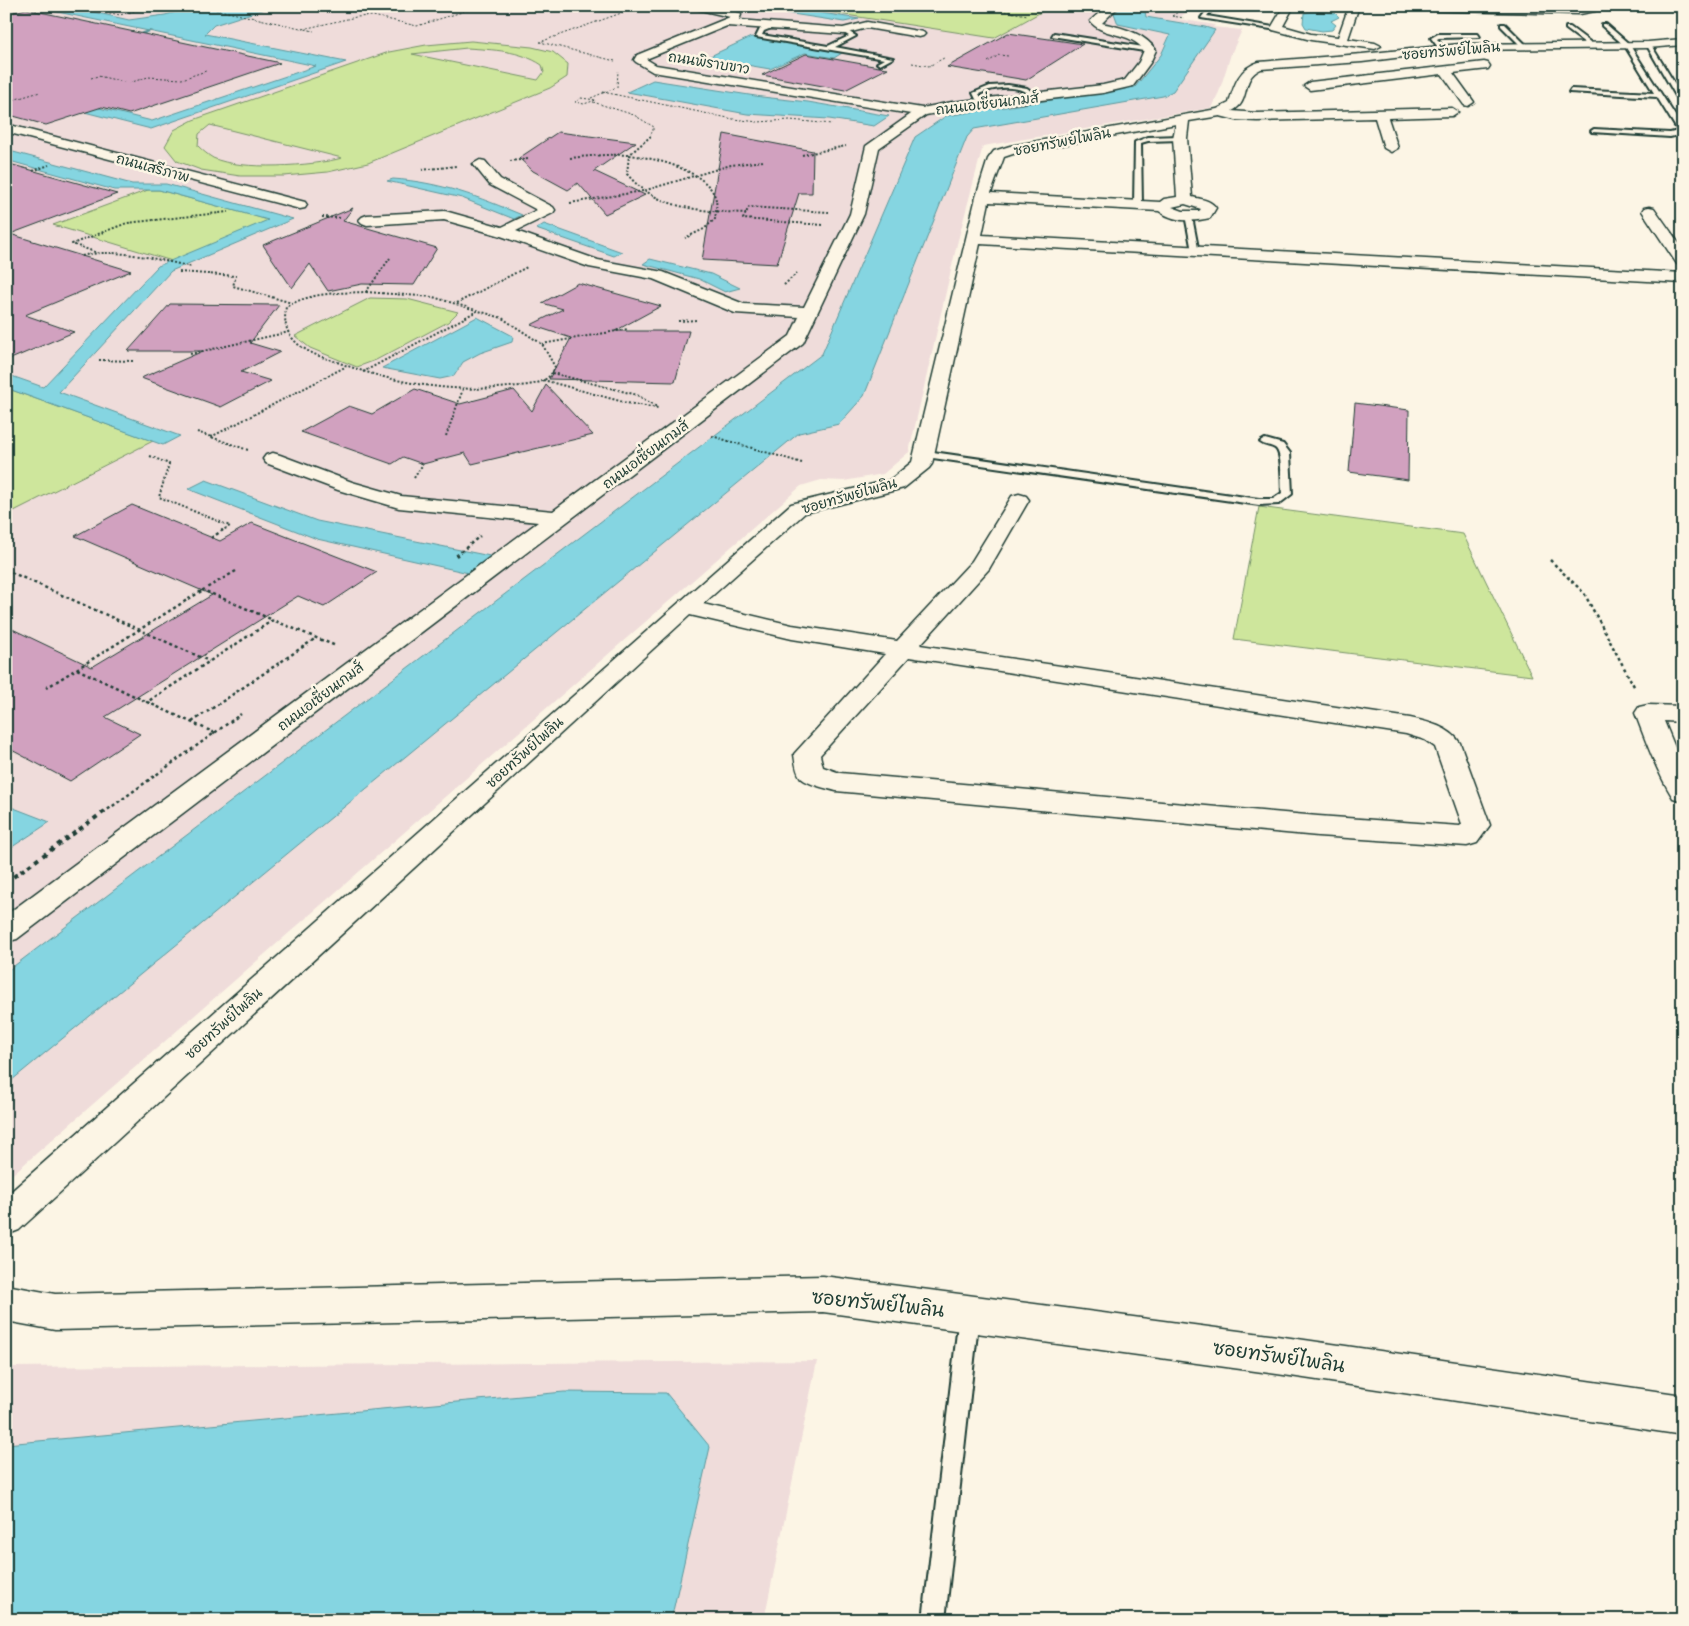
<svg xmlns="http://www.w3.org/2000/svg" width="1689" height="1626" font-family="'Patrick Hand','Playpen Sans Thai',sans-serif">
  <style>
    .built { fill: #efdcda }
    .green { fill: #cee69c; stroke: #769268; fill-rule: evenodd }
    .water { fill: #85d5e1; stroke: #5c989c }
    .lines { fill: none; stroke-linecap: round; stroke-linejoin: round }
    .stream { fill: #5c989c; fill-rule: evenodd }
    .building { fill: #d1a1bf; stroke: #1f3d34 }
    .lane-casing { stroke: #1f3d34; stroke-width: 4 }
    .street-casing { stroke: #1f3d34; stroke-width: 3 }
    .path-far3 { stroke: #1f3d34; stroke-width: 1; stroke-dasharray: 2 2; stroke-linecap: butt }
    .path-far2 { stroke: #1f3d34; stroke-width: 2; stroke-dasharray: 2 2; stroke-linecap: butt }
    .path-far1 { stroke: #1f3d34; stroke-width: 2.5; stroke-dasharray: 3 3; stroke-linecap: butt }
    .path { stroke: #1f3d34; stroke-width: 4; stroke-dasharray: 4.5 4.5; stroke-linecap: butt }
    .lane { fill: #fcf5e5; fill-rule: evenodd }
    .street { fill: #fcf5e5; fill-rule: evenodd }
    .labels { text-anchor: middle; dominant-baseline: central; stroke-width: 5; stroke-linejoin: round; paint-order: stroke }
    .far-street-label { font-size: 14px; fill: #1f3d34; stroke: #fcf5e5 }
    .near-street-label { font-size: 19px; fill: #1f3d34; stroke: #fcf5e5 }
  </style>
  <rect width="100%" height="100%" fill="#fcf5e5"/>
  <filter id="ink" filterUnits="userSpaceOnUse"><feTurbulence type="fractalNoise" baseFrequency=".02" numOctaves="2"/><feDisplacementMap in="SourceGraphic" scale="10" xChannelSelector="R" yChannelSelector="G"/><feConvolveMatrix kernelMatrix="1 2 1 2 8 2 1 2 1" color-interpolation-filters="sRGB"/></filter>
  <g filter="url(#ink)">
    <g class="built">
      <polygon points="6,6 1194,6 1178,19 1215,25 1213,27 1242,30 1231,54 1219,92 1211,108 983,146 957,244 909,452 883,474 844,481 821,480 801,486 6,1180"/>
      <polygon points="817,1361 764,1620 6,1620 6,1367"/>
    </g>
    <g class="green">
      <polygon points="788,6 1052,6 994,38"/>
      <path d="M471,41L532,47L553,52L568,64L567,77L550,88L368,163L328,172L284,176H240L201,170L177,161L165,146L174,130L193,120L389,52L426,45ZM467,48C494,50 519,50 542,65L544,72L538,80L412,54ZM210,125L342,158C313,166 241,171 213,158C208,155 202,150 198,146L199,134Z"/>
      <polygon points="148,190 159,190 269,220 172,261 53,225"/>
      <polygon points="370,298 407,299 458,312 448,322 376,360 357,367 310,348 295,336"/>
      <polygon points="6,388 153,441 6,515"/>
      <polygon points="1259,507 1463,534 1532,676 1234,639"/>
    </g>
    <g class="water">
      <polygon points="29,6 67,6 129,20 165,15 199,6 274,6 214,25 205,34 346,62 151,129 6,92 6,85 152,121 316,66"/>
      <polygon points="740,6 778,6 859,19 844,22"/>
      <polygon points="1123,6 1151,6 1145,11 1146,17 1205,27 1215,30 1173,91 1163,96 974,129 967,137 864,396 839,424 799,433 6,1085 6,972 822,354 915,137 946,116 1135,87 1161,55 1170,35 1118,24 1114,13"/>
      <polygon points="1312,11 1335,13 1339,17 1331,21 1336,25 1332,30 1322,31 1306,28 1303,23 1304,13"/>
      <polygon points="751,37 842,53 834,58 805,53 770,69 706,58"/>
      <polygon points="653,80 762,97 808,102 889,116 874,126 829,119 747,114 627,92"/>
      <polygon points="6,150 132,184 166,184 293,219 171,271 59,392 180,436 163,445 6,388 6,374 43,387 158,266 268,220 159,190 114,190 6,160"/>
      <path d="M393,179C440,182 479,197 522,215L514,219L462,198L387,181Z"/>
      <polygon points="544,224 622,252 614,256 536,229"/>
      <polygon points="650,259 711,274 740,288 725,292 699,279 643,264"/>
      <polygon points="477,317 513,336 512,342 480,353 463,362 454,376 440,379 382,368"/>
      <polygon points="206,480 317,521 495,557 473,574 317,539 188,489"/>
      <polygon points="6,805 50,822 6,851"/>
      <polygon points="564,1392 666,1393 710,1447 671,1620 6,1620 6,1444"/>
    </g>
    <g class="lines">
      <polygon class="stream" points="149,30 153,31 130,39 126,38"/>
    </g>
    <g class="building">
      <polygon points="26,9 276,62 280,63 129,114 102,107 46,125 6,114 6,14"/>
      <polygon points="1008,33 1083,44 1026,80 947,67"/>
      <polygon points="806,54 879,67 888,68 845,90 762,75"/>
      <polygon points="558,132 636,142 594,171 645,195 605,214 578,183 568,190 533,171 519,158"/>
      <polygon points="724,134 813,151 812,193 799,193 777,264 702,260"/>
      <polygon points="6,163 117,194 10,234 131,271 25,315 74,332 6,361"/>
      <polygon points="353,208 343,221 437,248 414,285 362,284 328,291 310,264 292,288 263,245"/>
      <polygon points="578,283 661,306 615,331 689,331 675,382 549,379 571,338 531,325 563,309 542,303"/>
      <polygon points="170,304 279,305 250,343 280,352 241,372 271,381 221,407 141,378 203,351 128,351"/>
      <polygon points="546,385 593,435 472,464 465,453 423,464 403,457 392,464 301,432 349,406 372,414 415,389 460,404 514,390 532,411"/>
      <polygon points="1355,403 1409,410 1408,480 1349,472"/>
      <polygon points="132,505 220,541 252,523 377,572 324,607 298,596 105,717 140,734 70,781 6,747 6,626 92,667 212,595 75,536"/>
    </g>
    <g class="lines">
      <g class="lane-casing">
        <g id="lane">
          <polygon points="1210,6 1215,6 1207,16 1280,28 1277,30 1201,18"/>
          <polygon points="772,24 774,27 764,31 762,35 828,46 849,36 842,32 844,29 856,36 835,47 893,58 880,65 877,63 884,59 756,37 760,29"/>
          <polygon points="1501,24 1505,24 1525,44 1525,46 1521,46 1501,26"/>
          <polygon points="1602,24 1606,24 1629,44 1683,128 1683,134 1670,137 1592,132 1591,131 1594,129 1670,133 1678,131 1657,97 1569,92 1571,89 1654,93 1625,46 1602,26"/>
          <polygon points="1566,27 1570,27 1594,45 1589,46 1566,29"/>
          <polygon points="1054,33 1150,48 1153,50 1150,52 1052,36"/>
          <polygon points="1478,34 1480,37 1439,38 1437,39 1444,49 1441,51 1431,38 1438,34"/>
          <polygon points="1646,44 1651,45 1683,97 1683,105 1680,103"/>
          <path d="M1008,85L1027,88L1039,97L1034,98C1020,84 996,86 979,94L981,97L989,101V103L976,99L973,93L990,86Z"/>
          <polygon points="1148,137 1180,136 1183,138 1180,140 1148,141 1141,143 1142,205 1138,207 1134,205 1135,142"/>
          <polygon points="1185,215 1192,217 1199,253 1192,251"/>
          <path d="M1265,439L1283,444L1290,453L1292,494L1279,504L1259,505L926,457L921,454L926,451L1259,499H1273L1282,493C1281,483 1283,453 1275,448C1270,445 1265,446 1260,442Z"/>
          <polygon points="969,1306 976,1309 979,1315 945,1620 923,1620 959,1315 962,1309"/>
        </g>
      </g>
      <g class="street-casing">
        <g id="street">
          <path d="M691,6H711L740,13L741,15L739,20L843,28L867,22L923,32L925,34L923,36L919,37L867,28L844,34L727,26L646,59L656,65L922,108L952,102L1103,85L1125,80L1139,62L1144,50C1130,31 1101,37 1090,21L1107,6H1119L1102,23C1122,28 1143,32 1156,50L1150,63L1133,86L1103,93L952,110L926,115L879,148L864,214L803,343L17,939L6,942V915L538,522L399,508L338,490L266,463L263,459L266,455L273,453L280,455L352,482L401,496L553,511L790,336L799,317L735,313L653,279L589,267L498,235L444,220L367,225L362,223L359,220L362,217L367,215L445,211L502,227L537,210L490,185L473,164L480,160L485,161L500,179L553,207L555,210L553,213L516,231L598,260L663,272L744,304L804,307L850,214L866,146L911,114L653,72L636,62L634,60L637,55L730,17L692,8Z"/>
          <polygon points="1284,6 1294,6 1283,26 1311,34 1338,37 1349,6 1359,6 1348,39 1375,43 1381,46 1375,49 1311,40 1273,30 1271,28"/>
          <polygon points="1513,6 1580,8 1594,6 1596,9 1595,11 1580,14 1411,10 1406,7"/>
          <polygon points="1676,6 1683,6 1683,10"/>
          <path d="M1683,39V45L1648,48L1460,50L1362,62L1261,69C1239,79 1252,102 1232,111L1257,113L1452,108L1458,112L1452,116L1388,118L1398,148L1391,152L1384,148L1375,118L1257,121L1236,120L1220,116L1189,121L1187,138L1192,197C1201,199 1211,200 1216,208L1210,218C1193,222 1174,222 1159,211L989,202L982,235L1683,273V283L980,244L932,464L929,468L904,488L805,513L703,604L792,625L897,641L972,561L1012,496L1019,494L1026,496L1029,500L989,569L920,645L1410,718C1428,722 1450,727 1460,743L1490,825L1477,843L1467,846L1318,836L836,791C826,788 809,785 801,778C796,772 795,761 794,754L885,654L792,639L690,615L19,1230L6,1235V1196L791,504L890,480L912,462L976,197L988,159L994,151L1010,146L1217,109L1229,103C1234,85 1239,68 1259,62L1362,54L1460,44L1648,42ZM1176,124L1173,138L1177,197L1164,199L1160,202L991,193L1004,157L1013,154ZM1185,204L1201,209L1199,211H1183L1172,207ZM909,657L1406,734L1425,740L1435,747L1462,824L1460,826L1318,816L840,773L823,767L820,755Z"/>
          <polygon points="1484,62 1488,63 1490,66 1488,69 1453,73 1474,102 1468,106 1464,105 1442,74 1310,90 1304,86 1310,82"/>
          <polygon points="6,124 305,202 307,205 305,208 300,209 6,132"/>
          <polygon points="1649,207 1654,208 1683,249 1683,266 1677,264 1642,211 1644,208"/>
          <path d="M1648,705L1683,706V722L1664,721L1683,767V801L1673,798C1657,772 1646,742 1635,713L1639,707Z"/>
          <polygon points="823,1276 1277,1336 1683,1395 1683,1435 1277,1374 823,1312 55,1330 6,1321 6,1285 55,1294"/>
        </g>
      </g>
      <g class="path-far3">
        <polyline points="78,6 120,15 153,6"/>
        <polyline points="200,6 314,31"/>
        <polyline points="973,6 1028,15"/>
        <polyline points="35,11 52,6"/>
        <polyline points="1172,16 1184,18"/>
        <polyline points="1172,16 1184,8"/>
        <polyline points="303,29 356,17 373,16 417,26 481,6"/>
        <polyline points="615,61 540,42 641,6"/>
        <polyline points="988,62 999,55 1008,56"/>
        <polyline points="912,63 929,66 944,58"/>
        <polyline points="91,78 98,76 129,83 148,77 182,79 206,71"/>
        <polyline points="603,92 733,119 758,122 790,120 832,124"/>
        <polygon points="581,98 596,100 584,104 575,102"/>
        <polyline points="591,98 617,87 618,71"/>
        <polyline points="6,102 40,92"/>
        <polyline points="593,102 634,115 654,127 650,137"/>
      </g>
      <g class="path-far2">
        <path d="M651,136L629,155L627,174C657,210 702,211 746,213"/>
        <polyline points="802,155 846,146"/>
        <path d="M570,158C589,156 609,154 628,155C652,157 710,171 716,200C717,206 716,213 715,219L704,229L685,238"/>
        <polyline points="510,161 529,159"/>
        <polyline points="422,170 456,166"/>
        <polyline points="33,171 49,165"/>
        <polyline points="570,203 643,191 731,165 764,161"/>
        <polyline points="322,217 341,218"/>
        <polyline points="823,225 743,219 749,207 829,212"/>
        <polyline points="95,252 72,244 127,223 228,212"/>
        <path d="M82,256C112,247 161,260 192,267"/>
        <polyline points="179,272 236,276 233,286 292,303"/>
        <polyline points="784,285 797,273"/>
        <path d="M366,292L433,297L502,318L542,344L555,367C548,386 526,385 509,387C450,393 392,383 337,362C321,357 304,352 293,339C285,330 284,319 286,307C311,292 338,293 366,292Z"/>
        <polyline points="366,292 390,258"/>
        <polyline points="457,303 527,267"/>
        <polyline points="678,321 698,320"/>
        <polyline points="542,344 628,329"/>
        <polyline points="190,354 289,332"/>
        <polyline points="99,360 133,361"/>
        <polyline points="363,372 479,310"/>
        <polyline points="552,373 637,395 657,407"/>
        <polyline points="543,380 627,403 658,408"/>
        <polyline points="197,432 248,450"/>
        <polyline points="446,436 463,389"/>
        <polyline points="712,436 802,463"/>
        <polyline points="211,437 345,367"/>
        <polyline points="150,456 169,464 159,497 230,526 221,531"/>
        <polyline points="414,478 423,464"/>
      </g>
      <g class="path-far1">
        <polyline points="211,538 223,530"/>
        <polyline points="456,556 480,536"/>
        <polyline points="1550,560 1584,593 1635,688"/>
        <polyline points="6,570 209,661"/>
        <polyline points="236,571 203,590 273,620"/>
        <polyline points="77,669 147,702"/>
        <polyline points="46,688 203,590"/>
        <polyline points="192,722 316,638"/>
        <polyline points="215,733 147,702 273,620 336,646"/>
        <polyline points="103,813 241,714"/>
      </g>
      <polyline class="path" points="6,882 105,811"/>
      <use href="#lane" class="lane"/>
      <use href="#street" class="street"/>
    </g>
  </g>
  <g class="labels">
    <g class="far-street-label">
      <text transform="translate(1451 50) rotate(-5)">ซอยทรัพย์ไพลิน</text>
      <text transform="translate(709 62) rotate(9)">ถนนพิราบขาว</text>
      <text transform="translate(987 103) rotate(-7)">ถนนเอเซี่ยนเกมส์</text>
      <text transform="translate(1062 141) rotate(-11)">ซอยทรัพย์ไพลิน</text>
      <text transform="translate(153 167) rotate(15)">ถนนเสรีภาพ</text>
      <text transform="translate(645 454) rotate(-37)">ถนนเอเซี่ยนเกมส์</text>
      <text transform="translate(849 495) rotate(-16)">ซอยทรัพย์ไพลิน</text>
      <text transform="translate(320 696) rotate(-37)">ถนนเอเซี่ยนเกมส์</text>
      <text transform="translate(524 752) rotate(-42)">ซอยทรัพย์ไพลิน</text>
      <text transform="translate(223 1023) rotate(-42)">ซอยทรัพย์ไพลิน</text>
    </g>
    <g class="near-street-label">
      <text transform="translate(878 1303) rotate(6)">ซอยทรัพย์ไพลิน</text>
      <text transform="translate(1279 1356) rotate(8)">ซอยทรัพย์ไพลิน</text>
    </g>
  </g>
  <rect width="1689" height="1626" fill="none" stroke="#fcf5e5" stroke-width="25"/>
  <rect x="12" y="12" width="1664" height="1601" fill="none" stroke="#1f3d34" stroke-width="2" filter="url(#ink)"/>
</svg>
